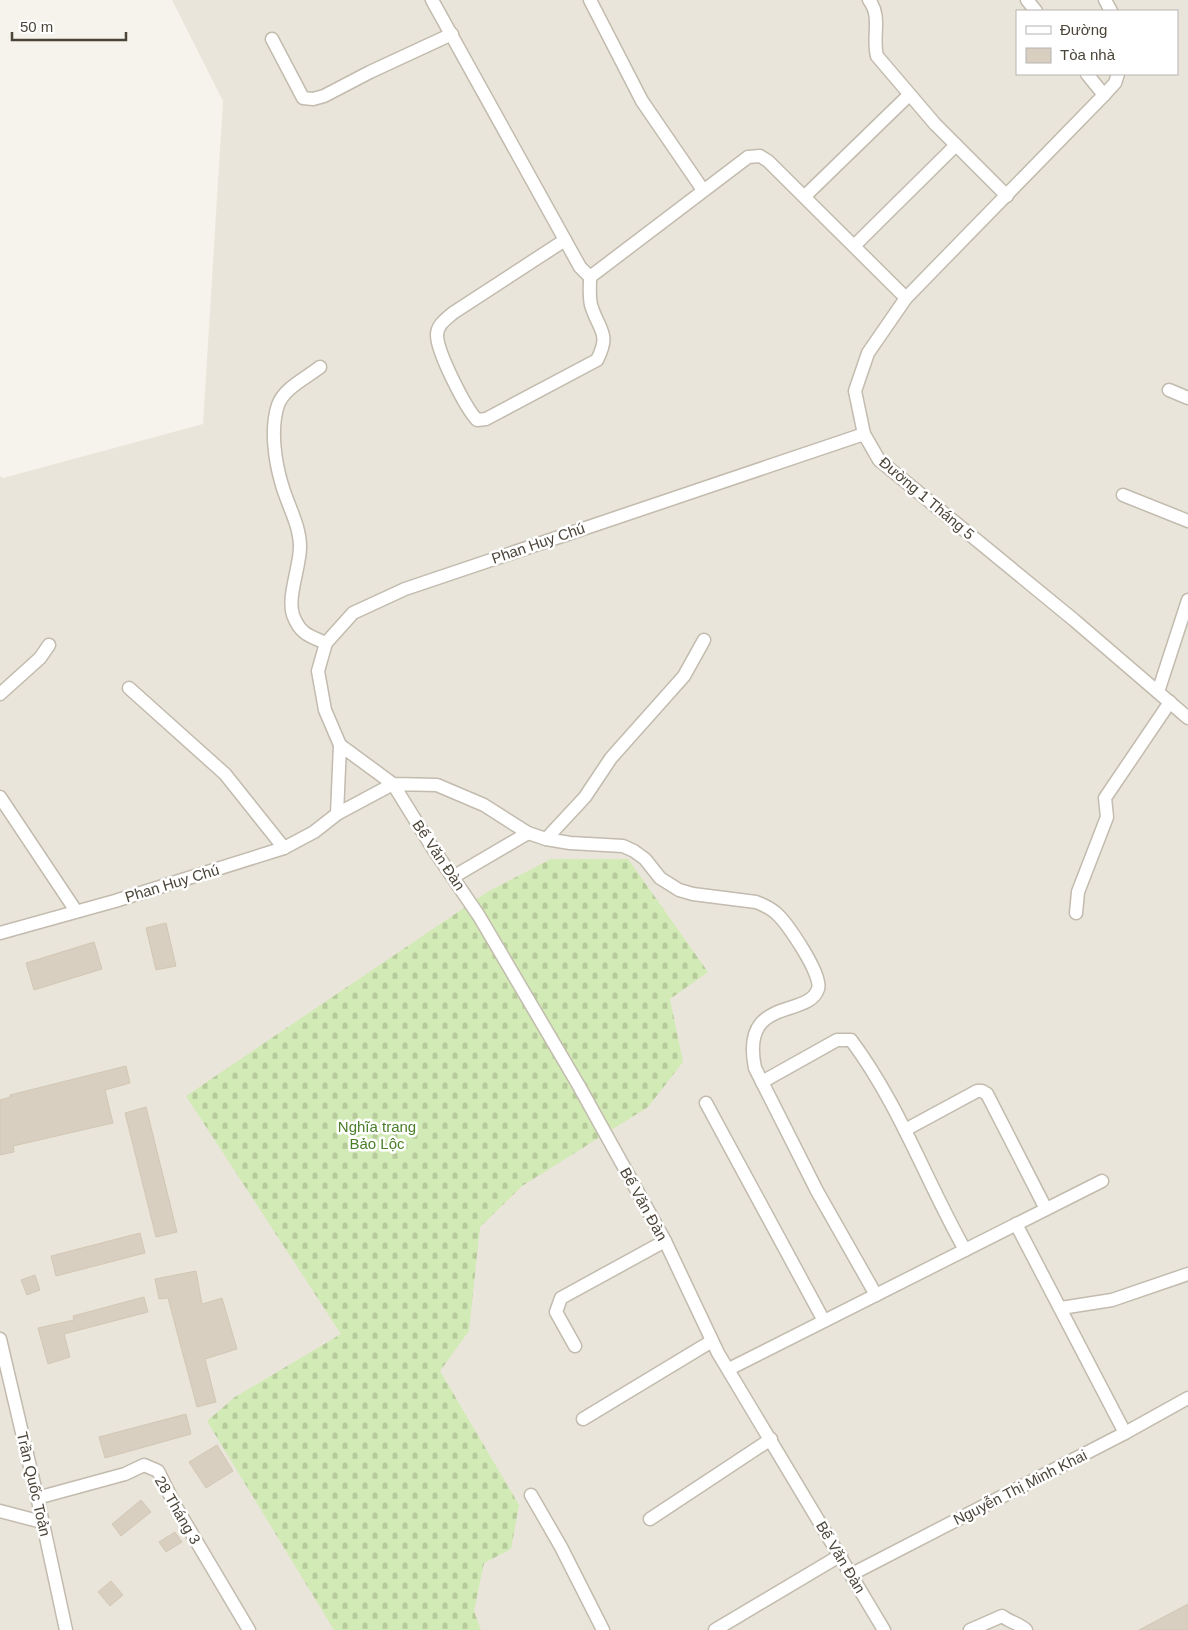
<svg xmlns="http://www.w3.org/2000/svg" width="1188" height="1630" font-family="Helvetica,sans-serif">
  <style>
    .residential { fill: #eae5da; fill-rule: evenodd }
    .cemetery { fill: url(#cemetery-stones) }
    .building { fill: #d8cfc1; stroke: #d3c7b4 }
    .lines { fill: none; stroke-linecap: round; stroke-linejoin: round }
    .street-casing { stroke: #c2bbae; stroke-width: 15 }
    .street { stroke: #fff; stroke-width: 12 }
    .labels { text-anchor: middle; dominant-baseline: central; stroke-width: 5; stroke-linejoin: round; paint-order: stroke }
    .street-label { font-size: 15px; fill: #4b4439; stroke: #fff }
    .park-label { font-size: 15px; fill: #4a7f2a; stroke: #fff }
  </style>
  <defs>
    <pattern id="cemetery-stones" width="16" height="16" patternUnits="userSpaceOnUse" patternTransform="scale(1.25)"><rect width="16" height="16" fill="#d2eab5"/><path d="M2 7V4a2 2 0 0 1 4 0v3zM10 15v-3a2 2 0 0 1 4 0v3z" fill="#b6ca9c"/></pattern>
  </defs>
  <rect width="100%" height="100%" fill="#f6f3ec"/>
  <path class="residential" d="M172,0H1188V1630H0V476L3,478L203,424L223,101ZM1017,11H1177V74H1017Z"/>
  <polygon class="cemetery" points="551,859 628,859 708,972 670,999 683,1062 648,1107 522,1186 480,1227 469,1331 440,1371 519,1505 511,1549 484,1563 474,1611 481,1630 334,1630 207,1421 235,1397 341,1334 186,1096 489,891"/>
  <g class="building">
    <polygon points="166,923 176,966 156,970 146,928"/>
    <polygon points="94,942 102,969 34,990 26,963"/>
    <polygon points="126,1066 130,1083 105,1090 113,1123 13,1146 14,1152 0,1155 0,1100 10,1097 10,1095"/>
    <polygon points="146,1107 177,1232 156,1237 125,1113"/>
    <polygon points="140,1233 145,1253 56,1276 51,1256"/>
    <polygon points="196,1271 202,1304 222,1298 237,1349 205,1359 216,1402 197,1407 168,1298 159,1299 155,1279"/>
    <polygon points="35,1275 40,1290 27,1295 21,1280"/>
    <polygon points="144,1297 148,1312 64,1334 70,1357 48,1364 38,1328 74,1320 73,1316"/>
    <polygon points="186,1414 191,1434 105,1458 99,1437"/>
    <polygon points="217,1445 233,1471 206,1488 189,1462"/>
    <polygon points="141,1500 151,1512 121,1536 112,1524"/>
    <polygon points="175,1532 182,1542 166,1552 159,1542"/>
    <polygon points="111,1581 123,1595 110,1606 98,1592"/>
    <polygon points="1188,1604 1188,1630 1139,1630"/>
  </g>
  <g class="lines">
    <g class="street-casing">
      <g id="street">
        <polyline points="432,0 580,267 590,277 748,157 760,156 768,161 906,298"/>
        <polyline points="590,0 642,101 703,190"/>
        <path d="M869,0C882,16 872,37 877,56L935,124L1007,196"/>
        <polyline points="1027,0 1036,11"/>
        <polyline points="1105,0 1111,11"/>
        <polyline points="272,39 303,98 313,99 324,96 370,72 452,34"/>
        <polyline points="1087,74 1104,95"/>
        <polyline points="1118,74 1115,83 1104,95 906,298 868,353 855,391 864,434 879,460 1074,620 1188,718"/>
        <polyline points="805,196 909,95"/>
        <path d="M565,240L453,313C446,319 437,325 437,335C437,352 465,407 477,420L486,419L597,360C611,333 599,331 591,305C589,296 590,286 590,277"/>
        <polyline points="855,245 956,145"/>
        <path d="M320,367C306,378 284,388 278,405C270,429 275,462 282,485C288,506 300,525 300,547C300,567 287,597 293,615C300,634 309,636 326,643"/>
        <polyline points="1169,390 1188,398"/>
        <polyline points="1123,495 1188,521"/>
        <polyline points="129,688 225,774 284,848"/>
        <polyline points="1158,692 1188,600"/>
        <polyline points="0,694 40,658 49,645"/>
        <polyline points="340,745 325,710 318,671 326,643 353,613 405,589 864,434"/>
        <polyline points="0,797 76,911"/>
        <polyline points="546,839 585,797 611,758 684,676 704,640"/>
        <polyline points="453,877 528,833"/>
        <polyline points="1076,913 1078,892 1107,817 1105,798 1170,702"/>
        <polyline points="0,933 115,901 284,848 314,832 337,814"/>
        <path d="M762,1082L837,1040H851C899,1104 926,1181 965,1250"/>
        <polyline points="706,1103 824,1321"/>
        <polyline points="905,1130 977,1091 982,1091 987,1094 1046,1209"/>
        <polyline points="1016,1224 1125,1433"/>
        <path d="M876,1295L817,1191L755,1068C740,995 808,1019 818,989C823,975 787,923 776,913C770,908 764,905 756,902L693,894L679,890L660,878L645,859L634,851L623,846L570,843L546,839L528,833L484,805L437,785L393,784L337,814L340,745L393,784L432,847L479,916L579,1086L665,1241L718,1353L884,1630"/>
        <polyline points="1061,1308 1112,1300 1188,1274"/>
        <polyline points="0,1339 39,1505 66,1630"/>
        <polyline points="575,1346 556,1312 561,1298 665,1241"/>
        <polyline points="729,1369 1102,1181"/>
        <polyline points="583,1419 712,1341"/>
        <polyline points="531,1495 561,1547 603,1630"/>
        <polyline points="37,1498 125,1474 144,1465 158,1471 176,1507 249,1630"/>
        <polyline points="0,1511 42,1522"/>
        <polyline points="650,1519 771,1439"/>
        <polyline points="852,1574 1125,1433 1188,1398"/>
        <polyline points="715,1630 841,1555"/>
        <path d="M970,1630L1002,1616C1010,1622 1020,1624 1026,1630"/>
      </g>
    </g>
    <use href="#street" class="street"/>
  </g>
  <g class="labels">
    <g class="street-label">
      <text transform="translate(927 498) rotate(40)">Đường 1 Tháng 5</text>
      <text transform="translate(538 543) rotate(-19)">Phan Huy Chú</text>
      <text transform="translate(439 855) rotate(56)">Bế Văn Đàn</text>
      <text transform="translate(172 883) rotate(-17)">Phan Huy Chú</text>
      <text transform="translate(644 1204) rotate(61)">Bế Văn Đàn</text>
      <text transform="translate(34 1484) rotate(77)">Trần Quốc Toản</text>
      <text transform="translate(1020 1487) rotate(-27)">Nguyễn Thị Minh Khai</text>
      <text transform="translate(178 1510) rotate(60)">28 Tháng 3</text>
      <text transform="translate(841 1557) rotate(59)">Bế Văn Đàn</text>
    </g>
    <g class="park-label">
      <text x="377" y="1126">Nghĩa trang<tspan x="377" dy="17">Bảo Lộc</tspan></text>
    </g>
  </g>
  <rect x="1016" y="10" width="162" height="65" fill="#ffffff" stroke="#b7b4b0"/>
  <rect x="1026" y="26" width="25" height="8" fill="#ffffff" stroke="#b7b4b0"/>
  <text x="1060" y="35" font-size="15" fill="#4b4439">Đường</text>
  <rect x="1026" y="48" width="25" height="15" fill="#d8cfc1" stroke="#b7b4b0"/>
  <text x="1060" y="60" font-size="15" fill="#4b4439">Tòa nhà</text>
  <path d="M12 32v8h114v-8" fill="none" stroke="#4b4439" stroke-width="2.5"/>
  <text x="20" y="32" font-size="15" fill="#4b4439" stroke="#ffffff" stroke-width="4" paint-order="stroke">50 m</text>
</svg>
